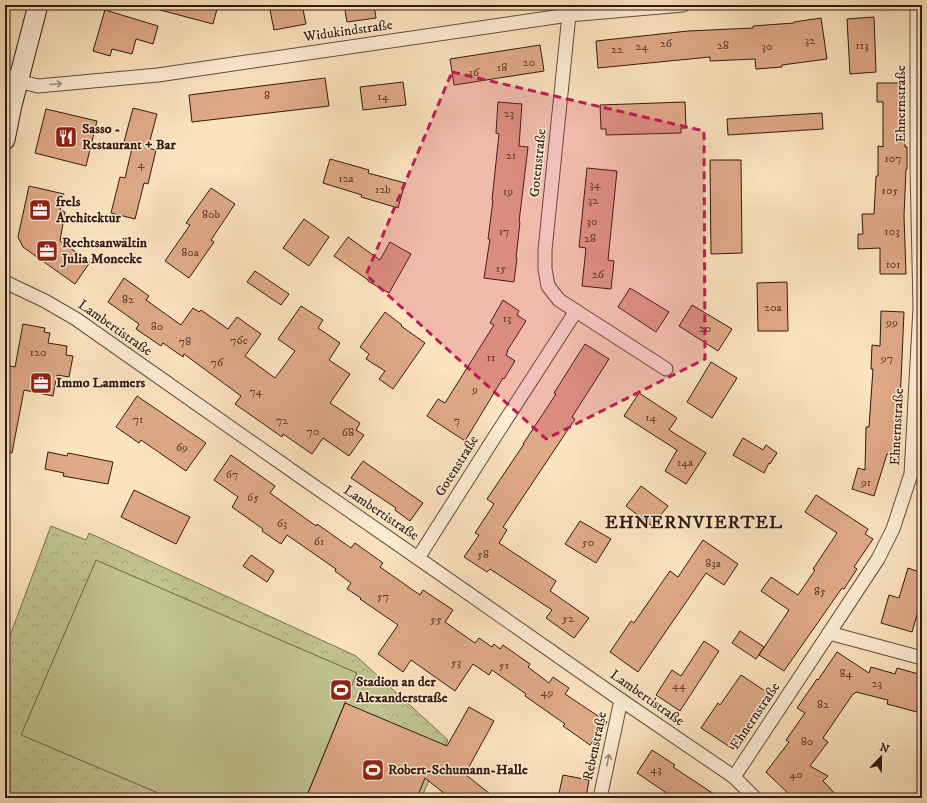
<svg xmlns="http://www.w3.org/2000/svg" width="927" height="803" font-family="'IM FELL DW Pica',serif">
  <style>
    .grass { fill: #c0c491; stroke: #786f51 }
    .park { fill: url(#park-crowns); stroke: #786f51 }
    .building { fill: #e0a988; stroke: #311a11 }
    .lines { fill: none; stroke-linecap: round; stroke-linejoin: round }
    .street-casing { stroke: #644c3c; stroke-width: 15 }
    .secondary-casing { stroke: #311a11; stroke-width: 21 }
    .street { stroke: #fdedd5; stroke-width: 13 }
    .secondary { stroke: #fdedd5; stroke-width: 19 }
    .oneway { stroke: #a18e7d }
    .marked { fill: #c2185b; fill-opacity: 0.2; stroke: #c2185b; stroke-width: 3; stroke-dasharray: 8 5; stroke-linejoin: round }
    .labels { text-anchor: middle; dominant-baseline: central; stroke-width: 3; stroke-linejoin: round; paint-order: stroke }
    .number-label { font-size: 12px; fill: #5d3e2f }
    .street-label { font-size: 14px; fill: #311a11; stroke: #fdedd5 }
    .poi-label { font-size: 14px; font-weight: bold; fill: #311a11; stroke: #fdedd5; text-anchor: start }
    .district-label { font-size: 18px; font-weight: bold; letter-spacing: 1px; fill: #311a11; stroke: #fdedd5 }
  </style>
  <defs>
    <pattern id="park-crowns" width="20" height="18" patternUnits="userSpaceOnUse"><rect width="20" height="18" fill="#c0c491"/><path d="M2 6a3 3 0 1 1 6 0M12 15a3 3 0 1 1 6 0" fill="none" stroke="#a5a87c"/></pattern>
  </defs>
  <rect width="100%" height="100%" fill="#fce4bf"/>
  <filter id="stains"><feTurbulence type="fractalNoise" baseFrequency=".005" numOctaves="4"/><feColorMatrix values="0 0 0 0 .2 0 0 0 0 .09 0 0 0 0 .02 0 0 0 .5 -.17"/></filter>
  <radialGradient id="worn" r=".72"><stop offset=".6" stop-color="#630" stop-opacity="0"/><stop offset="1" stop-color="#630" stop-opacity=".3"/></radialGradient>
  <polygon class="grass" points="96,560 357,673 306,798 170,798 21,735"/>
  <polygon class="park" points="51,526 86,540 89,533 356,656 448,740 421,798 306,798 357,673 96,560 21,735 170,798 28,798 9,793 10,772 5,771 5,649"/>
  <g class="building">
    <polygon points="160,5 218,5 213,24 160,10"/>
    <polygon points="269,5 302,5 306,24 274,30"/>
    <polygon points="344,5 374,5 376,18 347,22"/>
    <polygon points="105,10 158,26 153,44 136,39 132,54 112,49 110,56 93,51"/>
    <polygon points="874,17 876,72 850,74 847,19"/>
    <polygon points="821,18 827,59 782,65 782,67 756,69 755,59 710,61 710,57 598,68 596,41 688,31 753,28 753,26 794,23 794,22"/>
    <polygon points="540,45 544,71 454,85 450,59"/>
    <polygon points="325,78 329,106 192,122 189,95"/>
    <polygon points="403,82 406,105 363,110 360,87"/>
    <polygon points="877,83 904,83 904,115 905,115 905,147 907,147 907,169 906,169 904,216 906,274 880,274 880,248 858,249 858,234 863,234 862,214 874,214 876,176 878,176 878,146 883,147 883,102 877,102"/>
    <polygon points="498,102 522,104 519,146 528,147 519,222 520,222 516,258 517,258 514,282 484,278 490,239 488,239 493,200 492,200 499,134 496,133"/>
    <polygon points="685,102 686,128 681,128 681,133 606,135 606,129 601,129 600,105"/>
    <polygon points="133,108 157,114 148,148 156,150 148,184 144,183 135,219 111,213 120,177 125,178 133,144 124,142"/>
    <polygon points="46,109 97,121 86,166 35,153"/>
    <polygon points="822,113 823,129 728,135 727,119"/>
    <polygon points="330,159 369,170 368,173 405,183 398,208 361,197 362,195 323,183"/>
    <polygon points="710,160 741,160 742,253 711,254"/>
    <polygon points="587,168 617,171 608,260 614,261 611,289 582,286 586,248 579,247"/>
    <polygon points="29,186 64,194 60,210 65,212 60,241 90,262 75,284 23,247 18,237"/>
    <polygon points="211,188 235,204 211,240 214,242 189,278 165,261 190,225 186,223"/>
    <polygon points="304,219 329,237 309,266 283,248"/>
    <polygon points="348,237 380,260 390,242 411,254 389,293 368,281 368,280 334,256"/>
    <polygon points="255,271 289,294 281,305 247,282"/>
    <polygon points="124,278 149,296 146,300 181,325 193,308 199,312 201,310 228,329 237,317 261,334 245,356 275,378 295,351 278,339 301,306 323,320 318,328 340,343 329,360 350,374 330,403 360,423 356,430 364,435 349,456 323,438 312,454 283,434 282,437 235,404 241,396 184,354 183,357 163,343 161,346 136,329 139,324 108,302"/>
    <polygon points="787,282 788,331 758,331 757,283"/>
    <polygon points="630,288 669,312 656,332 618,307"/>
    <polygon points="503,300 519,311 517,315 526,321 507,351 508,351 506,355 515,361 504,379 503,378 465,441 427,416 438,399 445,403 494,325 490,323"/>
    <polygon points="692,305 732,329 718,351 679,326"/>
    <polygon points="881,311 904,312 901,380 899,416 897,416 896,454 887,454 874,496 852,489 858,468 865,470 866,427 869,427 873,369 871,369 872,345 880,346"/>
    <polygon points="385,312 402,325 401,326 425,343 393,389 379,379 385,371 366,359 369,354 360,347"/>
    <polygon points="23,324 45,328 44,332 50,333 48,343 67,346 66,355 73,356 69,377 57,375 53,396 24,390 12,453 5,452 5,365 15,367"/>
    <polygon points="585,344 609,359 572,417 575,419 503,527 507,530 499,543 556,581 550,591 589,618 574,638 546,618 552,610 490,569 487,572 464,557 479,535 475,533 494,504 487,499 524,444 523,444 556,394 554,393"/>
    <polygon points="711,362 737,378 712,418 687,402"/>
    <polygon points="639,393 677,418 669,430 706,453 686,484 665,471 677,450 624,416"/>
    <polygon points="137,396 206,443 186,471 141,440 139,443 116,427"/>
    <polygon points="743,438 763,450 766,445 777,453 770,464 769,463 764,473 733,455"/>
    <polygon points="48,452 67,456 68,453 113,462 108,484 63,476 64,473 45,469"/>
    <polygon points="231,455 275,486 270,493 316,526 317,524 351,548 355,543 383,563 380,567 420,595 423,590 453,610 445,622 475,643 479,638 492,647 494,644 500,649 503,645 530,664 528,667 549,683 553,677 569,688 565,694 607,722 596,738 596,737 590,745 563,726 565,724 525,696 526,694 492,670 489,675 473,664 455,691 411,660 403,672 378,654 398,625 360,599 361,598 347,589 351,583 335,571 336,569 287,535 281,544 262,531 263,529 232,507 238,497 214,480"/>
    <polygon points="363,461 423,503 410,521 395,510 396,508 351,478"/>
    <polygon points="641,486 668,506 652,526 626,506"/>
    <polygon points="134,490 190,517 176,544 121,517"/>
    <polygon points="816,495 868,529 865,534 873,539 854,567 857,569 844,589 842,588 784,671 759,655 789,610 761,591 771,577 798,595 815,570 813,569 837,533 805,512"/>
    <polygon points="580,521 611,539 596,563 565,544"/>
    <polygon points="703,540 738,564 724,585 706,573 638,672 610,652 631,621 634,623 670,571 678,577"/>
    <polygon points="251,555 274,571 267,582 243,566"/>
    <polygon points="908,568 922,573 922,598 912,632 881,623 889,595 899,598"/>
    <polygon points="740,631 764,647 756,659 732,643"/>
    <polygon points="704,641 719,651 680,711 656,695 672,670 681,676"/>
    <polygon points="837,652 869,673 871,667 895,674 897,668 922,675 922,692 917,712 887,704 888,700 856,692 854,694 853,694 823,738 828,742 810,766 828,776 823,781 839,798 793,798 766,772 789,742 786,740 805,713 797,708 817,679 818,680"/>
    <polygon points="741,675 768,693 747,723 750,725 733,749 701,728 718,703 720,705"/>
    <polygon points="345,703 447,746 469,707 494,721 465,774 495,798 450,798 425,778 417,798 306,798"/>
    <polygon points="652,750 675,765 673,767 720,798 674,798 637,773"/>
    <polygon points="563,775 589,780 586,798 558,798"/>
  </g>
  <g class="lines">
    <g class="street-casing">
      <g id="street">
        <polyline points="569,5 569,15 545,250 545,269 548,286 559,300 576,311 666,369"/>
        <polyline points="5,75 18,81 38,86 158,75 569,15 683,5"/>
        <polyline points="5,282 45,301 76,319 301,477 432,568 621,700 734,777 755,798"/>
        <polyline points="418,558 494,438 576,311"/>
        <polyline points="829,633 922,658"/>
        <polyline points="734,777 878,559 893,529 911,474 920,308 917,167 917,5"/>
        <polyline points="600,798 621,700"/>
      </g>
    </g>
    <g class="secondary-casing">
      <polyline id="secondary" points="5,140 12,105 38,5"/>
    </g>
    <use href="#street" class="street"/>
    <use href="#secondary" class="secondary"/>
  </g>
  <defs><path id="oneway-shaft" d="M-6 0H5M1.5-3L5.5 0L1.5 3" fill="none" stroke-width="1.6" stroke-linecap="round" stroke-linejoin="round"/></defs>
  <g class="oneway">
    <use href="#oneway-shaft" transform="translate(56 84) rotate(-5)"/>
    <use href="#oneway-shaft" transform="translate(608 760) rotate(-78)"/>
  </g>
  <path class="marked" d="M452,72L704,131L705,359L546,439L366,275Z"/>
  <defs>
    <g id="restaurant-square" transform="scale(1.15)"><rect x="-9" y="-9" width="18" height="18" rx="4" fill="#8f2418" stroke="#fdedd5"/><path d="M-5-6h1v4h1v-4h1v4h1v-4h1v5L-1.5 .5V6h-2V.5L-5-1ZM5-6V6H3V1.5H1.5Q1.5-4 5-6Z" fill="#fff"/></g>
    <g id="office-square" transform="scale(1.15)"><rect x="-9" y="-9" width="18" height="18" rx="4" fill="#8f2418" stroke="#fdedd5"/><path d="M-6-3h4V-5.5h4V-3h4V5H-6ZM-1-4.5V-3h2v-1.5ZM-6 0V1H6V0Z" fill="#fff"/></g>
    <g id="stadium-square" transform="scale(1.15)"><rect x="-9" y="-9" width="18" height="18" rx="4" fill="#8f2418" stroke="#fdedd5"/><path d="M0-5a6.5 5 0 1 0 0 10a6.5 5 0 1 0 0-10ZM-3.5-1.8h7v3.6h-7Z" fill="#fff"/></g>
  </defs>
  <g fill-rule="evenodd">
    <use href="#restaurant-square" x="66" y="137"/>
    <use href="#office-square" x="40" y="210"/>
    <use href="#office-square" x="47" y="251"/>
    <use href="#office-square" x="41" y="383"/>
    <use href="#stadium-square" x="341" y="690"/>
    <use href="#stadium-square" x="373" y="770"/>
  </g>
  <g class="labels">
    <g class="number-label">
      <text x="810" y="40">32</text>
      <text x="666" y="43">26</text>
      <text x="723" y="45">28</text>
      <text x="862" y="45">113</text>
      <text x="642" y="46">24</text>
      <text x="767" y="46">30</text>
      <text x="617" y="49">22</text>
      <text x="529" y="62">20</text>
      <text x="502" y="67">18</text>
      <text x="474" y="72">16</text>
      <text x="267" y="95">8</text>
      <text x="383" y="96">14</text>
      <text x="509" y="113">23</text>
      <text x="511" y="155">21</text>
      <text x="893" y="158">107</text>
      <text x="141" y="164">4</text>
      <text x="346" y="178">12a</text>
      <text x="595" y="184">34</text>
      <text x="383" y="189">12b</text>
      <text x="890" y="190">105</text>
      <text x="508" y="191">19</text>
      <text x="593" y="200">32</text>
      <text x="211" y="214">80b</text>
      <text x="592" y="221">30</text>
      <text x="504" y="231">17</text>
      <text x="892" y="231">103</text>
      <text x="590" y="238">28</text>
      <text x="190" y="252">80a</text>
      <text x="893" y="264">101</text>
      <text x="501" y="268">15</text>
      <text x="598" y="274">26</text>
      <text x="128" y="299">82</text>
      <text x="773" y="307">20a</text>
      <text x="507" y="318">13</text>
      <text x="892" y="322">99</text>
      <text x="157" y="326">80</text>
      <text x="705" y="328">20</text>
      <text x="239" y="340">76c</text>
      <text x="185" y="341">78</text>
      <text x="38" y="352">120</text>
      <text x="491" y="357">11</text>
      <text x="887" y="358">97</text>
      <text x="217" y="362">76</text>
      <text x="475" y="389">9</text>
      <text x="256" y="391">74</text>
      <text x="651" y="417">14</text>
      <text x="138" y="419">71</text>
      <text x="282" y="420">72</text>
      <text x="457" y="420">7</text>
      <text x="313" y="431">70</text>
      <text x="348" y="432">68</text>
      <text x="182" y="447">69</text>
      <text x="685" y="462">14a</text>
      <text x="232" y="474">67</text>
      <text x="866" y="482">91</text>
      <text x="253" y="497">65</text>
      <text x="282" y="523">63</text>
      <text x="319" y="541">61</text>
      <text x="588" y="542">50</text>
      <text x="483" y="554">58</text>
      <text x="713" y="563">83a</text>
      <text x="820" y="591">85</text>
      <text x="383" y="596">57</text>
      <text x="568" y="618">52</text>
      <text x="436" y="619">55</text>
      <text x="456" y="662">53</text>
      <text x="504" y="665">51</text>
      <text x="846" y="673">84</text>
      <text x="877" y="683">23</text>
      <text x="679" y="685">44</text>
      <text x="547" y="692">49</text>
      <text x="823" y="704">82</text>
      <text x="807" y="741">80</text>
      <text x="656" y="769">43</text>
      <text x="796" y="774">40</text>
    </g>
    <g class="street-label">
      <text transform="translate(348 31) rotate(-8)">Widukindstraße</text>
      <text transform="translate(901 104) rotate(-90)">Ehnernstraße</text>
      <text transform="translate(538 163) rotate(-84)">Gotenstraße</text>
      <text transform="translate(115 328) rotate(35)">Lambertistraße</text>
      <text transform="translate(897 427) rotate(-87)">Ehnernstraße</text>
      <text transform="translate(457 466) rotate(-58)">Gotenstraße</text>
      <text transform="translate(381 513) rotate(34)">Lambertistraße</text>
      <text transform="translate(647 698) rotate(35)">Lambertistraße</text>
      <text transform="translate(755 716) rotate(-56)">Ehnernstraße</text>
      <text transform="translate(595 746) rotate(-78)">Rebenstraße</text>
    </g>
    <g class="poi-label">
      <text x="82" y="129">Sasso -<tspan x="82" dy="16">Restaurant + Bar</tspan></text>
      <text x="56" y="202">frels<tspan x="56" dy="16">Architektur</tspan></text>
      <text x="62" y="243">Rechtsanwältin<tspan x="62" dy="16">Julia Monecke</tspan></text>
      <text x="56" y="383">Immo Lammers</text>
      <text x="356" y="682">Stadion an der<tspan x="356" dy="16">Alexanderstraße</tspan></text>
      <text x="388" y="770">Robert-Schumann-Halle</text>
    </g>
    <g class="district-label">
      <text x="694" y="523">EHNERNVIERTEL</text>
    </g>
  </g>
  <rect width="927" height="803" fill="none" stroke="#fce4bf" stroke-width="20"/>
  <rect x="6" y="6" width="915" height="791" fill="none" stroke="#311a11" stroke-width="2"/>
  <rect x="10" y="10" width="907" height="783" fill="none" stroke="#311a11"/>
  <g transform="translate(881 757) rotate(22)" stroke="#fdedd5" stroke-width="3" paint-order="stroke">
  <path d="M0-3L7 15L0 10L-7 15Z" fill="#311a11"/>
  <text y="-6" font-size="11" font-weight="bold" text-anchor="middle" fill="#311a11">N</text>
  </g>
  <rect width="100%" height="100%" filter="url(#stains)"/>
  <rect width="100%" height="100%" fill="url(#worn)"/>
</svg>
